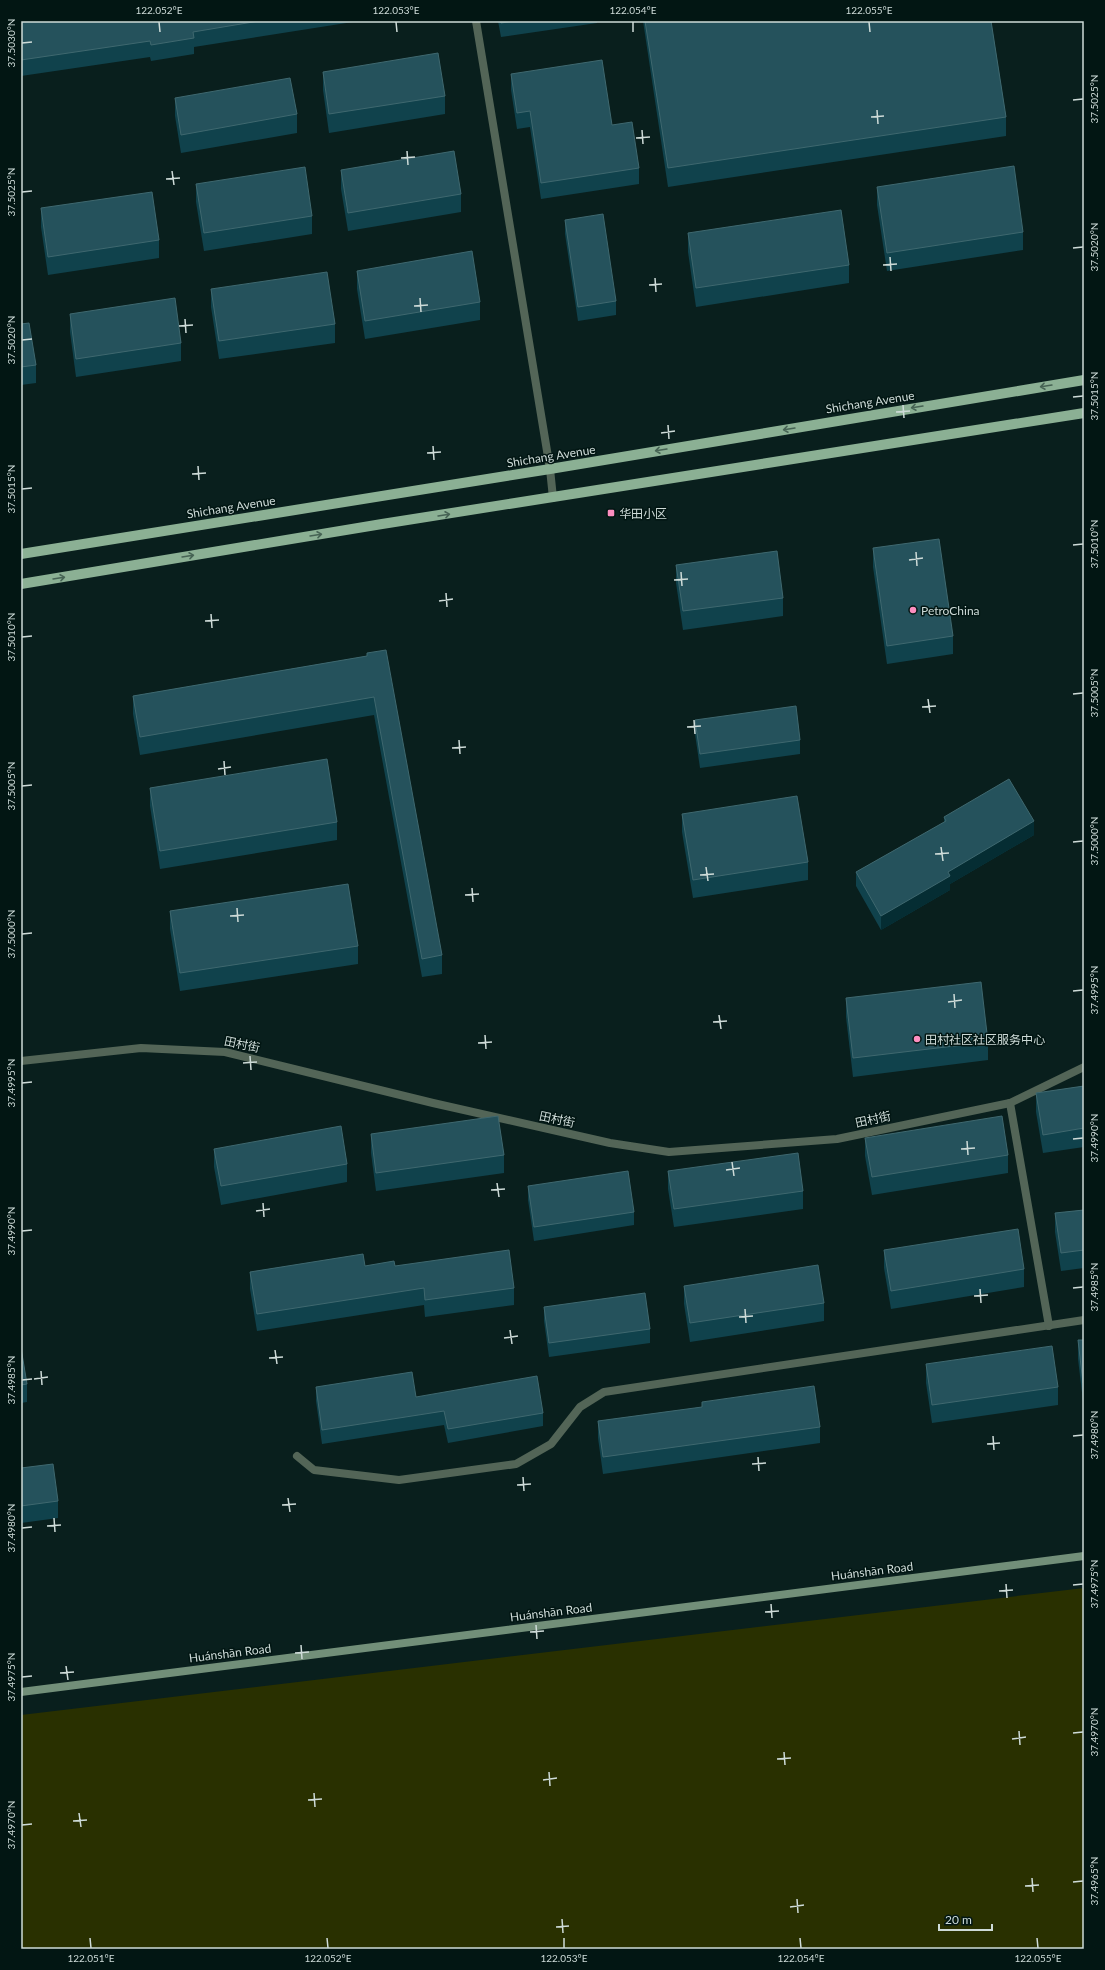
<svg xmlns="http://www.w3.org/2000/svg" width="1105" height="1970" font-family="Lato,'Noto Sans SC',sans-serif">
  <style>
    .green { fill: #293000 }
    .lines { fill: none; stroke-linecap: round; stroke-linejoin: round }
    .service { stroke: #536557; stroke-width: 8 }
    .minor { stroke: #536557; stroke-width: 8 }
    .secondary { stroke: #728f79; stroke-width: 8 }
    .primary { stroke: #8bb094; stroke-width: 10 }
    .wall { fill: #10424c }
    .shaded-wall { fill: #052d33 }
    .building { fill: #25525c; stroke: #3f686f }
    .oneway { stroke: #466354 }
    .ticks { fill: none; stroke: #cedbd8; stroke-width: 1.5 }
    .poi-dot { fill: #fd8ec0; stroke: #021613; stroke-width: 1.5 }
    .labels { text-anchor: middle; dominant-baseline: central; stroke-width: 3; stroke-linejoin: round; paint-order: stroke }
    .street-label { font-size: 12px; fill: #cedbd8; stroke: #021613 }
    .poi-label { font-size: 12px; fill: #cedbd8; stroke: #021613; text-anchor: start }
    .neatline { fill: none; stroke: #cedbd8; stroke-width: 1.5 }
    .ticks-label { font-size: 10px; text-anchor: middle; fill: #cedbd8 }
  </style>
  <rect width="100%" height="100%" fill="#091f1d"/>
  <polygon class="green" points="1084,1588 1084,1949 21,1949 21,1715"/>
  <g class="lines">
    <g class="service">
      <polyline points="21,1061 141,1048 225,1052 433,1103 610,1143 669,1152 837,1139 1010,1103 1084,1067"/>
      <polyline points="297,1456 314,1470 399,1480 516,1464 551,1444 580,1407 604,1392 1084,1320"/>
    </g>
    <g class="minor">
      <polyline points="476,21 550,469 553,498"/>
      <polyline points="1010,1103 1049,1326"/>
    </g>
    <polyline class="secondary" points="21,1692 1084,1556"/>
    <g class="primary">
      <polyline points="21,554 550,469 1084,380"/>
      <polyline points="21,584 382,524 1084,413"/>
    </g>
  </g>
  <g class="wall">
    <polygon points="21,21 359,21 194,47 194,54 151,61 150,57 21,76"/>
    <polygon points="498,21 597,21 597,23 501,37"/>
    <polygon points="643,21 991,21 1006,117 1006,136 668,187"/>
    <polygon points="323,72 445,96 445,114 329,133 323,90"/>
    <polygon points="511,74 612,125 639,168 639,184 541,199 530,127 517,129 511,90"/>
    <polygon points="175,98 297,114 297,133 181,153 175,116"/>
    <polygon points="341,170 461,194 461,212 348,231 341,189"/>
    <polygon points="196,184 312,216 312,234 204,251 196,202"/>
    <polygon points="877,187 1023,232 1023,250 887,271 877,205"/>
    <polygon points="41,208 159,240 159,258 48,275 41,227"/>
    <polygon points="565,220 616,301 616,315 578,321 565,234"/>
    <polygon points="688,233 849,265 849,283 696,307 688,252"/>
    <polygon points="357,271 480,302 480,320 365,339 357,289"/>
    <polygon points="211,289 335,324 335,343 219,359 211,307"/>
    <polygon points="70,314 181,343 181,361 76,377 70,332"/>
    <polygon points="21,324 36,365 36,383 21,385"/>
    <polygon points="873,548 953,636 953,654 887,664 873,567"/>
    <polygon points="676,565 783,598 783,616 683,630 676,583"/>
    <polygon points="367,653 442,955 442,974 422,977 374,715 140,755 133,714 133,696 367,656"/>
    <polygon points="695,720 800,740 800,754 700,768 695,734"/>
    <polygon points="150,788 337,822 337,840 160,869 150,806"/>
    <polygon points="682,814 808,862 808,880 693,898 682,832"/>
    <polygon points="944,817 1034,835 950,884 950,890 881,930 856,886 856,872 944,823"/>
    <polygon points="170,911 358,946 358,964 180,991 170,929"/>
    <polygon points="846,998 988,1042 988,1060 853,1077 846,1017"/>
    <polygon points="1084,1086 1084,1147 1043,1153 1036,1112 1036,1093"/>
    <polygon points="371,1134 504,1155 504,1173 376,1191 371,1153"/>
    <polygon points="865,1138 1008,1155 1008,1173 872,1195 865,1156"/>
    <polygon points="214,1149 347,1164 347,1182 221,1205 214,1167"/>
    <polygon points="668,1171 803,1191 803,1209 674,1227 668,1189"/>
    <polygon points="528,1186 634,1212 634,1225 534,1241 528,1200"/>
    <polygon points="1084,1210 1084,1268 1061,1271 1055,1232 1055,1213"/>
    <polygon points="884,1250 1024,1269 1024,1287 891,1309 884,1268"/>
    <polygon points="365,1266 395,1266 514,1288 514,1305 425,1317 424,1305 257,1331 250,1289 250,1272"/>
    <polygon points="684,1286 824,1303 824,1321 690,1342 684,1304"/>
    <polygon points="544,1307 650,1329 650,1343 549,1357 544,1321"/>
    <polygon points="1078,1340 1084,1340 1084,1401 1083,1401 1078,1359"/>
    <polygon points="21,1348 27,1384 27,1402 21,1403"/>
    <polygon points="926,1364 1058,1387 1058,1405 932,1423 926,1383"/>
    <polygon points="316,1387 416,1397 543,1413 543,1426 448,1443 444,1425 322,1444 316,1401"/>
    <polygon points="702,1402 820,1427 820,1443 603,1474 598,1438 598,1421 702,1407"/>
    <polygon points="21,1468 58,1501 58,1518 21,1523"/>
  </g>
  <polygon class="shaded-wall" points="1034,821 1034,835 950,884 950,890 881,930 881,916 948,872"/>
  <g class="building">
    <polygon points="21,21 259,21 193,32 194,38 151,45 150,41 21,60"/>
    <polygon points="500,21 514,21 501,23"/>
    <polygon points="645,21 991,21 1006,117 668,168"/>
    <polygon points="438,53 445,96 329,114 323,72"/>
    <polygon points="602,60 612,125 632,122 639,168 541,183 530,111 517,113 511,74"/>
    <polygon points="290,78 297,114 181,135 175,98"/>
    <polygon points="454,151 461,194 348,213 341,170"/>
    <polygon points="1014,166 1023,232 887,253 877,187"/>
    <polygon points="305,167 312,216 204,233 196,184"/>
    <polygon points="152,192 159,240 48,257 41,208"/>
    <polygon points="841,210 849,265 696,288 688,233"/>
    <polygon points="603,214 616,301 578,307 565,220"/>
    <polygon points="472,251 480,302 365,321 357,271"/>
    <polygon points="327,272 335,324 219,341 211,289"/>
    <polygon points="175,298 181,343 76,359 70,314"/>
    <polygon points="29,323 36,365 21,367 21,324"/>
    <polygon points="939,539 953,636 887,646 873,548"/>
    <polygon points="777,551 783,598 683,611 676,565"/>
    <polygon points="386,650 442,955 422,959 374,697 140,737 133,696 367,656 367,653"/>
    <polygon points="796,706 800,740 700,754 695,720"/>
    <polygon points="327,759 337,822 160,851 150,788"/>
    <polygon points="1009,779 1034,821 948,872 950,876 881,916 856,872 946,821 944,817"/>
    <polygon points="797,796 808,862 693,880 682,814"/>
    <polygon points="348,884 358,946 180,973 170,911"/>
    <polygon points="981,982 988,1042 853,1058 846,998"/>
    <polygon points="1084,1086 1084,1128 1043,1135 1036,1093"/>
    <polygon points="498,1116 504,1155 376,1173 371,1134"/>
    <polygon points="1002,1116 1008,1155 872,1177 865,1138"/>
    <polygon points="341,1126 347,1164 221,1186 214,1149"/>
    <polygon points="798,1153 803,1191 674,1209 668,1171"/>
    <polygon points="628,1171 634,1212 534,1227 528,1186"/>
    <polygon points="1084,1210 1084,1250 1061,1253 1055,1213"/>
    <polygon points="1018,1229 1024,1269 891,1291 884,1250"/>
    <polygon points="509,1250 514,1288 425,1300 424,1288 257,1314 250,1272 363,1254 365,1266 394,1261 395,1266"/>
    <polygon points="818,1265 824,1303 690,1323 684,1286"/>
    <polygon points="645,1293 650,1329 549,1343 544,1307"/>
    <polygon points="1078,1340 1084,1340 1084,1382 1083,1383"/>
    <polygon points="1052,1346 1058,1387 932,1405 926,1364"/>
    <polygon points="21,1348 27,1384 21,1385"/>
    <polygon points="412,1372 416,1397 537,1376 543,1413 448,1429 444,1411 322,1430 316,1387"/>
    <polygon points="814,1386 820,1427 603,1457 598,1421 702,1407 702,1402"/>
    <polygon points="53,1464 58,1501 21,1506 21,1468"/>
  </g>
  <defs><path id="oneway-shaft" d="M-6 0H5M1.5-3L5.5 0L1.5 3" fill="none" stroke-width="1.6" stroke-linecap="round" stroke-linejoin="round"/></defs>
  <g class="oneway">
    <use href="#oneway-shaft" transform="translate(1046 386) rotate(171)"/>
    <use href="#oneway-shaft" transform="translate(917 407) rotate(171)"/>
    <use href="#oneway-shaft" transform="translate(789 429) rotate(171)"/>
    <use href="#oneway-shaft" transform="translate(661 450) rotate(171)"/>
    <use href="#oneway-shaft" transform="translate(444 515) rotate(-9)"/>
    <use href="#oneway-shaft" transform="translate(316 535) rotate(-9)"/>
    <use href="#oneway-shaft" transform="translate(188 556) rotate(-9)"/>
    <use href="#oneway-shaft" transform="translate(59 578) rotate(-9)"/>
  </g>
  <path class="ticks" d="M159,22L160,32M396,22L397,32M633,22V32M869,22L870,32M22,43L32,42M1073,100L1083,99M877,110L878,124M871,117L884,116M642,130L643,144M636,138L650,137M407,151L408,165M401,158L415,157M172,171L174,185M166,179L180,178M22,192L32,191M1073,248L1083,247M890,257L891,271M883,265L897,264M655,278L656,292M649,285L662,284M420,298L421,312M414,306L428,305M185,319L186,333M179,326L193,325M22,340L32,339M1073,397L1083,396M903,405L904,418M896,412L910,411M668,425L669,439M661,433L675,431M433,446L434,460M427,453L441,452M198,466L199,480M192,474L206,473M22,489L32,488M1073,545L1083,544M916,552L917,566M909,560L923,558M681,572L682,586M674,580L688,579M446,593L447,607M439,601L453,599M211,614L212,628M205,621L219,620M22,637L32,636M1073,694L1083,693M928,699L930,713M922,707L936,706M694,720L695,734M687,727L701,726M459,740L460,754M452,748L466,747M224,761L225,775M218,769L231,767M22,786L32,785M1073,842L1083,841M941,847L943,861M935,854L949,853M706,867L708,881M700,875L714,874M472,888L473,902M465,895L479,894M237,908L238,922M230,916L244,915M22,934L32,933M1073,991L1083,990M954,994L955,1008M948,1002L962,1000M719,1015L721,1029M713,1022L727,1021M485,1035L486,1049M478,1043L492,1042M250,1056L251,1070M243,1063L257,1062M22,1083L32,1082M1073,1139L1083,1138M967,1141L968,1155M961,1149L975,1148M732,1162L734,1176M726,1170L740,1168M497,1183L499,1197M491,1190L505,1189M263,1203L264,1217M256,1211L270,1209M22,1231L32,1230M1073,1288L1083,1287M980,1289L981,1303M974,1296L988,1295M745,1309L746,1323M739,1317L753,1316M510,1330L512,1344M504,1338L518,1336M275,1350L277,1364M269,1358L283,1357M41,1371L42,1385M34,1379L48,1377M22,1380L32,1379M993,1436L994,1450M1073,1436L1083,1435M987,1444L1000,1443M758,1457L759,1471M752,1464L766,1463M523,1477L524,1491M517,1485L531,1484M288,1498L290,1512M282,1505L296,1504M54,1518L55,1532M47,1526L61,1525M22,1528L32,1527M1006,1584L1007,1598M1073,1585L1083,1584M999,1591L1013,1590M771,1604L772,1618M765,1612L779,1611M536,1625L537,1639M530,1632L544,1631M301,1645L302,1659M295,1653L309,1652M66,1666L68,1680M60,1673L74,1672M22,1677L32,1676M1019,1731L1020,1745M1073,1733L1083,1732M1012,1739L1026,1737M784,1752L785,1765M777,1759L791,1758M549,1772L550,1786M543,1780L557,1778M314,1793L315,1807M308,1800L322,1799M79,1813L81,1827M73,1821L87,1820M22,1825L32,1824M1032,1878L1033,1892M1073,1882L1083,1881M1025,1886L1039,1885M797,1899L798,1913M790,1907L804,1905M562,1919L563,1933M556,1927L569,1926M90,1938L91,1948M327,1938L328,1948M564,1938V1948M800,1938L801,1948M1037,1938L1038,1948"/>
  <g class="poi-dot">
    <rect x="607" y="509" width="8" height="8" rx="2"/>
    <circle cx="913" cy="610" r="4"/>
    <circle cx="917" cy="1039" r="4"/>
  </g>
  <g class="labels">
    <g class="street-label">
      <text transform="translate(870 402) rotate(-9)">Shichang Avenue</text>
      <text transform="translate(551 456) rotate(-9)">Shichang Avenue</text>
      <text transform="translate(231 507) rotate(-9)">Shichang Avenue</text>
      <text transform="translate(242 1044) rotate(12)">田村街</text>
      <text transform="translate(557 1119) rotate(12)">田村街</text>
      <text transform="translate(873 1119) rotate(-12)">田村街</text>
      <text transform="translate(872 1571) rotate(-7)">Huánshān Road</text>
      <text transform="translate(551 1612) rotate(-7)">Huánshān Road</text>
      <text transform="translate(230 1653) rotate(-7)">Huánshān Road</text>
    </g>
    <g class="poi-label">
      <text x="619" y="513">华田小区</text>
      <text x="921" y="610">PetroChina</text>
      <text x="925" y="1039">田村社区社区服务中心</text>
    </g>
  </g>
  <rect width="1105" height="1970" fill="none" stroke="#021613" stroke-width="44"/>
  <path d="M939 1924v6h53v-6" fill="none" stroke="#cedbd8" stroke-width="2"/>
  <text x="945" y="1924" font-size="12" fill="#cedbd8" stroke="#021613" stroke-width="3" paint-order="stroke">20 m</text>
  <rect x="22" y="22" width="1061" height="1926" class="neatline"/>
  <g class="ticks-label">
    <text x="159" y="14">122.052°E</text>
    <text x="396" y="14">122.053°E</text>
    <text x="633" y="14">122.054°E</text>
    <text x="869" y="14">122.055°E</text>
    <text transform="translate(11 43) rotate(-90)" y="4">37.5030°N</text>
    <text transform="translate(1094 99) rotate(-90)" y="4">37.5025°N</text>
    <text transform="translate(11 192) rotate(-90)" y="4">37.5025°N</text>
    <text transform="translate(1094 247) rotate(-90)" y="4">37.5020°N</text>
    <text transform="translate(11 340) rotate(-90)" y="4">37.5020°N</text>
    <text transform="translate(1094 396) rotate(-90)" y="4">37.5015°N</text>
    <text transform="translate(11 489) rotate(-90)" y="4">37.5015°N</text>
    <text transform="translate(1094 544) rotate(-90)" y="4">37.5010°N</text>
    <text transform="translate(11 637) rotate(-90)" y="4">37.5010°N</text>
    <text transform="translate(1094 693) rotate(-90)" y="4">37.5005°N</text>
    <text transform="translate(11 786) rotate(-90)" y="4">37.5005°N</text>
    <text transform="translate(1094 841) rotate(-90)" y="4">37.5000°N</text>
    <text transform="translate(11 934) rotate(-90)" y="4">37.5000°N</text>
    <text transform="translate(1094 990) rotate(-90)" y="4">37.4995°N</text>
    <text transform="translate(11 1083) rotate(-90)" y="4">37.4995°N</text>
    <text transform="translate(1094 1138) rotate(-90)" y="4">37.4990°N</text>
    <text transform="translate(11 1231) rotate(-90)" y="4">37.4990°N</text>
    <text transform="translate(1094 1287) rotate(-90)" y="4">37.4985°N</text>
    <text transform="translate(11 1380) rotate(-90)" y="4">37.4985°N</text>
    <text transform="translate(1094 1435) rotate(-90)" y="4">37.4980°N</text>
    <text transform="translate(11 1528) rotate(-90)" y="4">37.4980°N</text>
    <text transform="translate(1094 1584) rotate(-90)" y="4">37.4975°N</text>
    <text transform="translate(11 1677) rotate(-90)" y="4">37.4975°N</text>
    <text transform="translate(1094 1732) rotate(-90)" y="4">37.4970°N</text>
    <text transform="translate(11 1825) rotate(-90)" y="4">37.4970°N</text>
    <text transform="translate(1094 1881) rotate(-90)" y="4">37.4965°N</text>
    <text x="91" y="1962">122.051°E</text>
    <text x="328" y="1962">122.052°E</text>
    <text x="564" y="1962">122.053°E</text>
    <text x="801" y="1962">122.054°E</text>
    <text x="1038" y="1962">122.055°E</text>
  </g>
</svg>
